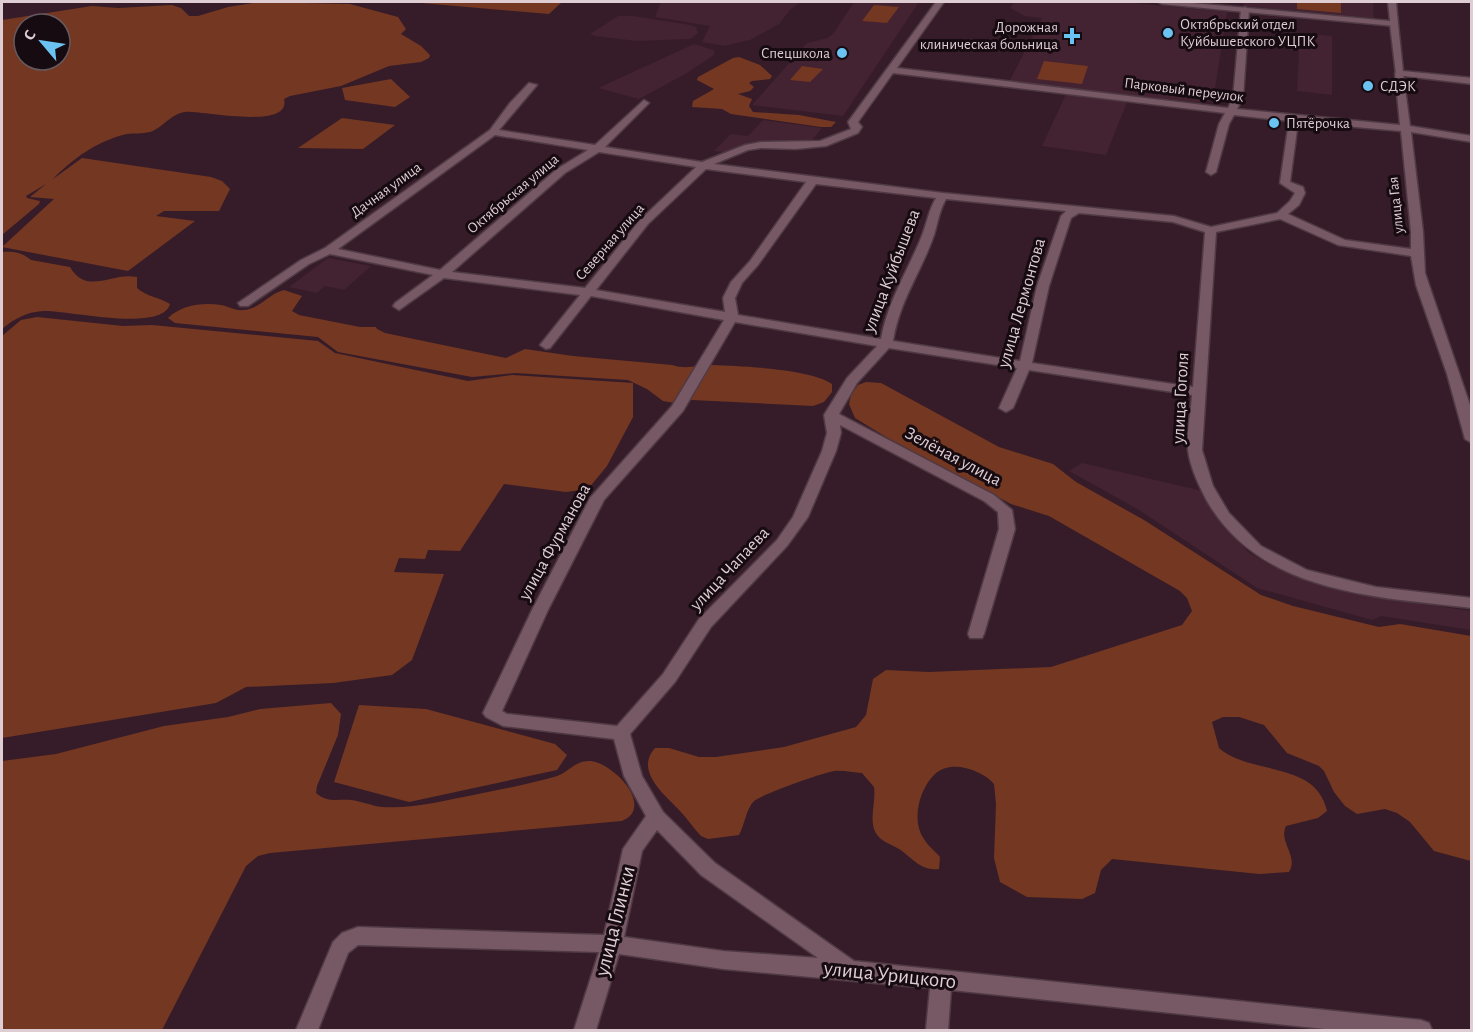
<svg xmlns="http://www.w3.org/2000/svg" width="1473" height="1032" font-family="'Alegreya Sans',sans-serif">
  <style>
    .built { fill: #432231 }
    .green { fill: #743722; fill-rule: evenodd }
    .lines { fill: none; stroke-linecap: round; stroke-linejoin: round }
    .minor-casing { stroke: #4f3a44; stroke-width: 3 }
    .tertiary-casing { stroke: #4f3a44; stroke-width: 3 }
    .secondary-casing { stroke: #4f3a44; stroke-width: 3 }
    .minor { fill: #775865; fill-rule: evenodd }
    .tertiary { fill: #775865; fill-rule: evenodd }
    .secondary { fill: #775865; fill-rule: evenodd }
    .poi-dot { fill: #6bc3f2; stroke: #160b10; stroke-width: 2 }
    .labels { text-anchor: middle; dominant-baseline: central; stroke-width: 6; stroke-linejoin: round; paint-order: stroke }
    .far-poi-label { font-size: 15px; fill: #dfcdd4; stroke: #160b10; text-anchor: start }
    .far-street-label { font-size: 15px; fill: #dfcdd4; stroke: #160b10 }
    .street-label { font-size: 18px; fill: #dfcdd4; stroke: #160b10 }
    .near-street-label { font-size: 21px; fill: #dfcdd4; stroke: #160b10 }
  </style>
  <rect width="100%" height="100%" fill="#361c28"/>
  <g class="built">
    <polygon points="661,2 801,2 790,10 779,24 750,40 724,46 702,42 710,26 655,17"/>
    <polygon points="854,2 919,2 843,116 752,105 807,43 827,38 833,34"/>
    <polygon points="1014,2 1122,2 1227,12 1213,102 1203,100 1202,103 1009,82 1042,18 1025,16 1010,8"/>
    <polygon points="1244,2 1373,2 1374,18 1243,6"/>
    <polygon points="618,16 633,16 691,25 696,27 698,33 690,39 636,41 595,36 590,34"/>
    <polygon points="1300,33 1332,36 1332,95 1297,91 1299,51 1290,50 1290,40 1299,41"/>
    <polygon points="694,44 714,50 714,55 687,73 639,99 598,88"/>
    <polygon points="1066,94 1127,102 1106,155 1042,146"/>
    <polygon points="763,120 822,128 809,144 750,144 724,152 714,151 731,134 748,136"/>
    <polygon points="328,258 371,266 344,290 325,286 317,293 289,287"/>
    <polygon points="1082,463 1203,491 1222,521 1248,552 1272,566 1302,579 1373,597 1471,611 1471,630 1381,616 1372,620 1257,588 1139,510 1069,471"/>
  </g>
  <g class="green">
    <path d="M259,2L350,4L398,17L406,29L401,34L421,46L430,55L429,58L421,62L389,66L341,86L290,96L284,99C292,131 199,110 185,112C170,114 163,128 150,132C142,134 134,133 127,134C99,140 72,159 53,179L82,158L211,177L222,181L230,189L219,211H164L156,216L195,221L128,271L2,247L54,199L30,197L46,184L26,196L27,198L40,201L39,204L2,235V20L92,6L118,8L172,5L181,8L189,16H198L228,7ZM24,24H60V60H24Z"/>
    <polygon points="410,2 562,2 549,14"/>
    <polygon points="1297,2 1341,3 1341,13 1297,9"/>
    <polygon points="874,5 899,7 887,23 862,21"/>
    <polygon points="739,57 760,65 772,76 770,79 752,81 749,83 754,87 750,91 738,94 752,99 749,106 753,112 799,115 836,122 831,127 821,127 731,114 722,109 692,107 693,101 714,89 697,80 698,77 733,58"/>
    <polygon points="1044,61 1088,66 1082,84 1037,79"/>
    <polygon points="802,66 823,69 810,82 790,80"/>
    <polygon points="391,79 410,97 395,107 345,100 342,88"/>
    <polygon points="342,118 395,125 363,149 298,148"/>
    <path d="M2,252C14,251 21,252 31,260L70,267C87,296 111,272 137,277V288C147,297 159,297 170,304C162,333 68,310 43,311C26,312 14,319 2,329Z"/>
    <path d="M284,290L302,296L292,311L299,315L360,327H376L377,329L385,333L496,356L506,358L525,349L573,356L672,365C686,370 698,365 713,365C740,366 812,369 832,384V392L824,402L813,406L692,400L675,403L663,401L647,389L628,380L515,373L472,377L338,352L318,337L175,323L168,318C181,305 203,302 221,305C228,306 235,311 243,310C260,309 268,294 284,290Z"/>
    <polygon points="37,317 123,326 152,325 318,341 335,353 468,381 512,375 633,383 633,417 607,466 588,489 566,492 504,484 460,551 428,550 425,559 399,558 394,572 444,574 412,660 392,675 333,683 246,687 216,703 2,738 2,336 21,320"/>
    <path d="M866,382L881,383L999,447L1053,464L1076,482L1144,520L1261,595L1293,606L1379,627L1400,624L1471,636V861L1434,851L1410,822L1397,813L1385,809L1357,814L1345,806L1334,792L1324,771L1319,766L1287,753L1264,725L1239,717H1223L1212,722L1219,748C1251,776 1316,760 1327,811L1318,818L1286,826C1278,842 1299,856 1289,872L1259,874L1112,859L1101,870L1095,893L1082,899L1027,897L1000,882L994,858L996,804L994,784C982,770 951,759 935,774C919,789 911,821 924,839C928,846 935,851 940,857L939,869C920,871 913,858 899,849C889,843 878,841 874,829C870,816 876,800 874,787L862,773C854,773 843,770 834,771C822,773 763,794 754,801C746,809 745,824 739,835L708,839L701,836C693,828 688,819 680,811C665,795 634,771 655,748H669L699,757H716L784,747L856,727L866,715L873,679L886,670L929,672L1051,667L1182,625L1192,611L1187,598L1180,591L1049,516L1011,504L886,437L855,418L849,404L851,395L858,385Z"/>
    <path d="M331,703L341,714L338,735L317,786L316,793C328,803 337,799 351,800C361,801 372,806 382,807C414,809 447,800 478,794C503,789 529,784 554,777C568,774 574,760 591,761C608,763 638,789 634,808C633,815 628,818 622,821L270,853L258,856L246,866L162,1030H2V761L56,754L164,726L228,717L260,709Z"/>
    <polygon points="359,705 426,709 555,744 567,755 557,770 409,802 334,782"/>
  </g>
  <g class="lines">
    <g class="minor-casing">
      <path id="minor" d="M936,2H944L897,68L1228,108L1233,98L1241,9L1245,7L1249,9L1243,98L1237,109L1400,125L1395,73L1399,70L1403,73L1410,126L1472,136V142L1411,132L1423,232L1425,273L1472,411V443L1465,439L1447,374L1416,285L1411,256L1338,245L1280,219L1216,232L1202,450L1213,486L1229,513L1261,546L1307,570L1376,587L1472,598V608C1376,597 1261,594 1207,501C1199,486 1190,467 1188,450C1186,433 1191,412 1192,395L1029,370L1013,408L1006,412L999,408L1017,368L889,348L857,383L839,414L994,495L1012,510L1015,529L984,634L982,638H970L968,634L999,529L998,512L984,501L840,425L841,433L836,451L808,517L787,546L711,627L675,682L630,734L642,776L663,812L715,863L854,961L1421,1020L1429,1023L1432,1030H1334L951,990L948,1030H926L930,988L723,969L619,954L596,1030H574L599,952L358,945L348,953L318,1030H296L333,942L342,933L358,927L604,935L623,849L646,816L624,776L614,739L503,726L486,717L483,713L532,610L590,498L672,406L724,320L591,296L550,348L546,349L540,345L580,295L444,278L399,310L393,306L395,303L433,275L330,254L309,264L248,306H240L238,303L301,260L325,248L490,130L510,103L529,83L537,85L499,130L595,145L644,100L649,103L605,147L702,162L745,145L761,142L820,141L851,129L848,122ZM893,73L1225,113L1219,124L1206,172L1211,175L1216,172L1229,124L1234,115L1289,121L1280,183L1295,193L1290,201L1277,213L1211,227L1174,216L943,193L714,164L748,150L761,148L796,149L826,146L858,133L862,127L858,122ZM1298,122L1401,131L1411,232V249L1345,240L1288,214L1299,205L1305,193L1303,187L1290,182ZM495,135L588,150L557,169L440,270L338,249ZM599,152L696,167L640,220L585,288L452,272L565,173ZM706,169L806,182L750,261L731,282L723,298L725,312L596,290L648,224ZM816,184L936,198C928,211 927,224 921,238C907,272 887,303 881,339L738,315L735,298L742,283L758,265ZM946,199L1066,211L1061,216L1037,286L1020,361L893,341C900,299 921,273 934,235C938,223 939,211 946,199ZM1079,213L1173,222L1205,232L1193,387L1032,363L1049,286L1071,218ZM735,322L877,346L847,378L824,415L827,433L822,451L793,517L777,540L699,619L663,674L617,726L507,714L502,711L548,610L604,500L683,411ZM657,830L701,875L818,958L723,951L624,937L642,851Z"/>
    </g>
    <g class="tertiary-casing">
      <polygon id="tertiary" points="1394,22 1398,24 1403,71 1472,78 1472,84 1396,75 1390,24"/>
    </g>
    <g class="secondary-casing">
      <polygon id="secondary" points="1158,2 1182,2 1390,21 1388,2 1396,2 1398,24 1394,26 1162,4"/>
    </g>
    <use href="#minor" class="minor"/>
    <use href="#tertiary" class="tertiary"/>
    <use href="#secondary" class="secondary"/>
  </g>
  <g class="poi-dot">
    <circle cx="1168" cy="33" r="6"/>
    <path d="M1069 27h6v6h6v6h-6v6h-6v-6h-6v-6h6z"/>
    <circle cx="842" cy="53" r="6"/>
    <circle cx="1368" cy="86" r="6"/>
    <circle cx="1274" cy="123" r="6"/>
  </g>
  <g class="labels">
    <g class="far-poi-label">
      <text x="1180" y="24">Октябрьский отдел<tspan x="1180" dy="17">Куйбышевского УЦПК</tspan></text>
      <text x="1058" y="27" text-anchor="end">Дорожная<tspan x="1058" dy="17">клиническая больница</tspan></text>
      <text x="830" y="53" text-anchor="end">Спецшкола</text>
      <text x="1380" y="86">СДЭК</text>
      <text x="1286" y="123">Пятёрочка</text>
    </g>
    <g class="far-street-label">
      <text transform="translate(1184 90) rotate(7)">Парковый переулок</text>
      <text transform="translate(386 190) rotate(-36)">Дачная улица</text>
      <text transform="translate(513 194) rotate(-40)">Октябрьская улица</text>
      <text transform="translate(1396 205) rotate(-96)">улица Гая</text>
      <text transform="translate(610 242) rotate(-49)">Северная улица</text>
    </g>
    <g class="street-label">
      <text transform="translate(892 271) rotate(-69)">улица Куйбышева</text>
      <text transform="translate(1022 303) rotate(-74)">улица Лермонтова</text>
      <text transform="translate(1181 398) rotate(-87)">улица Гоголя</text>
      <text transform="translate(953 457) rotate(28)">Зелёная улица</text>
      <text transform="translate(555 542) rotate(-61)">улица Фурманова</text>
      <text transform="translate(730 569) rotate(-47)">улица Чапаева</text>
    </g>
    <g class="near-street-label">
      <text transform="translate(615 921) rotate(-76)">улица Глинки</text>
      <text transform="translate(890 975) rotate(6)">улица Урицкого</text>
    </g>
  </g>
  <rect width="1473" height="1032" fill="none" stroke="#dfcdd4" stroke-width="6"/>
  <g transform="translate(42 42) rotate(299)"><circle r="28" fill="#160b10" stroke="#66595e" stroke-width="1.5"/>
  <path d="M0-4.5L10 22L0 15L-10 22Z" fill="#6bc3f2"/>
  <text y="-9" font-size="16" font-weight="bold" text-anchor="middle" fill="#dfcdd4">С</text>
  </g>
</svg>
